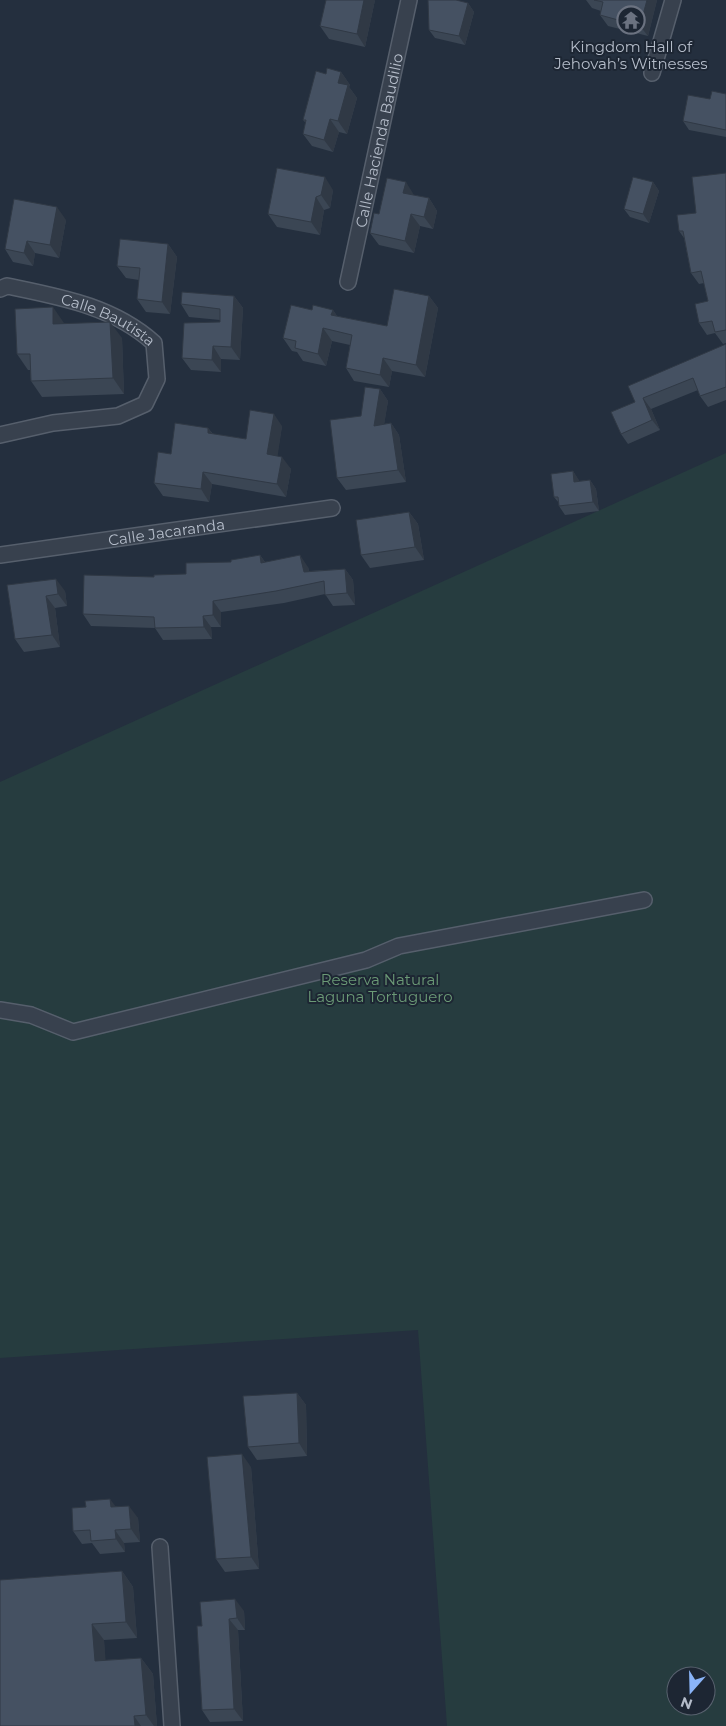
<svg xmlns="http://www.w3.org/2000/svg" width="726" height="1726" font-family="Montserrat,sans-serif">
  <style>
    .green { fill: #263c3f; fill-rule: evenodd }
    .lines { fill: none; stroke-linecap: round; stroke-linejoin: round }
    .minor-casing { stroke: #565f6c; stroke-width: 18 }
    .minor { stroke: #38414e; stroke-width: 15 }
    .wall { fill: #3b4654 }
    .shaded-wall { fill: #303945 }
    .building { fill: #455162; stroke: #303945 }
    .labels { text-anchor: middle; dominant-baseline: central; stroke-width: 4; stroke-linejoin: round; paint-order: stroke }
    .poi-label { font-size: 15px; fill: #b4bcc9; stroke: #1d2633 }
    .street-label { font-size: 15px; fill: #b4bcc9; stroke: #1d2633 }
    .park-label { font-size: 15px; fill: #6b9a76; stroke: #1d2633 }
  </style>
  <rect width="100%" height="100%" fill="#242f3e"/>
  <path class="green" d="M726,453V1726H447L418,1330L0,1358V782ZM676,1676H706V1706H676Z"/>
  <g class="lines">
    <g class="minor-casing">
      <g id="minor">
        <polyline points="652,73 673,0"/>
        <path id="s1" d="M348,282L409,0"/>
        <path id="s2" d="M0,289L7,286C60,297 113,306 154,343L157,379L145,404L118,416L53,423L0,435"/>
        <path id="s3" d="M0,555L332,508"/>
        <polyline points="0,1010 31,1015 73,1032 366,960 399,946 644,900"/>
        <polyline points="160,1547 172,1726"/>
      </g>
    </g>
    <use href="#minor" class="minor"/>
  </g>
  <g class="wall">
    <polygon points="375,0 365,47 329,39 320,26"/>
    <polygon points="586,0 657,0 648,36 608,26 600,15 601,11 592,8"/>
    <polygon points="468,3 474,12 465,45 435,38 429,30"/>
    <polygon points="341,72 350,85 349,87 357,98 347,134 339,132 333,152 312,146 303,134 306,123 303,120 326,74"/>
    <polygon points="726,94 726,137 689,130 683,121 710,99"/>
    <polygon points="726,173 726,343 723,344 715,333 707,335 699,323 708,301 704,283 699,284 691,273 684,238 679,231 696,213"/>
    <polygon points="653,182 659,191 649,223 630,217 624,209"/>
    <polygon points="333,190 330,208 324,210 320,235 277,227 268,214"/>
    <polygon points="414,195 429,198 437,211 433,229 420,226 414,253 379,245 370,233 379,214"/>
    <polygon points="66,220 59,258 35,253 33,266 13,262 5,249"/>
    <polygon points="168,244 177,257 170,314 146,312 137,299 139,280 126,278 117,266"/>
    <polygon points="234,296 243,308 240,360 221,359 221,372 191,370 182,358 220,322 220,320 189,317 181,304"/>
    <polygon points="429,296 438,308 425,377 392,371 389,387 354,381 346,368 350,345 332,341 326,366 303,361 297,352 292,351 283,338 312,310 333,310 337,316 387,326"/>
    <polygon points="64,324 122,338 124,394 42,397 31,381 30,370 28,370 17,354"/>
    <polygon points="726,344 726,400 708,407 700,396 698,390 651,409 660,430 628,444 621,434 635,402"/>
    <polygon points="380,389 388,401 384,424 391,423 399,435 406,482 346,490 337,478 361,416"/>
    <polygon points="282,426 277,456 291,469 286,497 212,484 209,502 163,496 154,483 171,454 208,428 213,434 246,439"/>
    <polygon points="573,471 579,481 590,480 596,489 599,511 565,515 559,506 559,503 554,497"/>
    <polygon points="409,512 418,524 424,560 370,568 361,555"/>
    <polygon points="260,555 265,562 308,567 309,571 345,569 353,580 355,605 333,606 325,594 284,603 221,612 221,627 211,627 212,639 163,640 155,628 91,626 83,614 154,577 186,574 231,562"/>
    <polygon points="7,585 65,591 67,606 55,608 60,647 24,652 15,639"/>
    <polygon points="297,1393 306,1405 307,1456 257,1460 248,1447"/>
    <polygon points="251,1467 259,1569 225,1572 216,1559"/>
    <polygon points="116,1506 138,1518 140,1542 124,1543 125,1552 100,1554 92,1543 82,1544 73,1531"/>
    <polygon points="122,1571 133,1587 137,1638 104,1640 105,1660 141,1658 153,1674 157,1726 0,1726"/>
    <polygon points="244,1611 245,1630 238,1630 243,1721 210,1722 202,1710 202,1626"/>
  </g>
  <g class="shaded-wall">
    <polygon points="364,0 375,0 365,47 357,34"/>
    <polygon points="647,0 657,0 648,36 640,26"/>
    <polygon points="468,3 474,12 465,45 459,36"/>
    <polygon points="341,72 350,85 349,87 357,98 347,134 338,121 338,83"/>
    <polygon points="330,119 339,132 333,152 324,140"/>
    <polygon points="325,177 333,190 330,208 321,195"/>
    <polygon points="406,182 414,195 412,205 403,193"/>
    <polygon points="653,182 659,191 649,223 643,214"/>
    <polygon points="316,197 324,210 320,235 311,222"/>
    <polygon points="429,198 437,211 433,229 424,217"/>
    <polygon points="57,207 66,220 59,258 50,245"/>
    <polygon points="411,214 420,226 414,253 405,241"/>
    <polygon points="27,241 35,253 33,266 24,253"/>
    <polygon points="168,244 177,257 170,314 162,302"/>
    <polygon points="234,296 243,308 240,360 231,347"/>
    <polygon points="429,296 438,308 425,377 416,365"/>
    <polygon points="53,307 64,323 53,324"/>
    <polygon points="333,310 341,322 331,315"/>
    <polygon points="110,322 122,338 124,394 113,378"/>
    <polygon points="323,328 332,341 326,366 318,354"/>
    <polygon points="213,346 221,359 221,372 212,360"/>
    <polygon points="383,358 392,371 389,387 380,375"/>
    <polygon points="380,389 388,401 382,438 374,426"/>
    <polygon points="643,398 651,409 660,430 652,420"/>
    <polygon points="274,414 282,426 276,467 267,454"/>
    <polygon points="391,423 399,435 406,482 398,470"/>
    <polygon points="208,428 217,440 208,433"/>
    <polygon points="282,457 291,469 286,497 277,484"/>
    <polygon points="573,471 579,480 580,490 574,482"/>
    <polygon points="203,472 212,484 209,502 201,489"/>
    <polygon points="590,480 596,489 599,511 593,502"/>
    <polygon points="409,512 418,524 424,560 415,547"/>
    <polygon points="260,555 268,567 261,563"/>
    <polygon points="300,555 308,567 312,583 304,572"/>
    <polygon points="345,569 353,580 355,605 347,593"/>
    <polygon points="56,579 65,591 67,606 58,594"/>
    <polygon points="46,596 55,608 60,647 52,635"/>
    <polygon points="213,601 221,612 221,627 213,615"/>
    <polygon points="203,616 211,627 212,639 204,627"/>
    <polygon points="297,1393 306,1405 307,1456 299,1443"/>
    <polygon points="242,1454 251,1467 259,1569 251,1557"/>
    <polygon points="110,1499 119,1511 111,1507"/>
    <polygon points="129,1506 138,1518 140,1542 131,1529"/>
    <polygon points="115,1530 124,1543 125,1552 116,1539"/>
    <polygon points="122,1571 133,1587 137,1638 126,1622"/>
    <polygon points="235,1599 244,1611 245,1630 237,1618"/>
    <polygon points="229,1619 238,1630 243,1721 234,1709"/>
    <polygon points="92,1624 104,1640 107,1677 95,1661"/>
    <polygon points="141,1658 153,1674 157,1726 154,1726 146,1715"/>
    <polygon points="134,1716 141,1726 135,1726"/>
  </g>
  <g class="building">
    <polygon points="326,0 364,0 357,34 320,26"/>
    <polygon points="428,0 456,0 468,3 459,36 429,30"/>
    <polygon points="594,0 647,0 640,26 600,15 603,2"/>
    <polygon points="327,68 341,72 338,83 348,85 338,121 330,119 324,140 303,134 306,120 303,120 316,71 326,74"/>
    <polygon points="712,91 726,94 726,130 683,121 688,95 710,99"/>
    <polygon points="277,168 325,177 321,195 316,197 311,222 268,214"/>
    <polygon points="726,173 726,330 715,332 712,321 699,323 695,304 708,301 701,271 691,273 683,231 679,231 677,215 696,213 692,177"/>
    <polygon points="633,177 653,182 643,214 624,209"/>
    <polygon points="387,178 406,182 403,193 429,198 424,217 411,214 405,241 370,233 374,213 379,214"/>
    <polygon points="14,199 57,207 50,245 27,241 24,253 5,249"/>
    <polygon points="120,239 168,244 162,302 137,299 140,268 117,266"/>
    <polygon points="394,289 429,296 416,365 383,358 380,375 346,368 352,335 323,328 318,354 295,348 296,341 283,338 291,305 312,310 313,305 333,310 331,315 387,326"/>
    <polygon points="182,292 234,296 231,347 213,346 212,360 182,358 184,323 220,322 220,309 181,304"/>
    <polygon points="53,307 53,324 110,322 113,378 31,381 30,354 17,354 15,309"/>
    <polygon points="726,344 726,387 700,396 693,378 643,398 652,420 621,434 611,412 635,402 628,386"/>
    <polygon points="365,387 380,389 374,426 391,423 398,470 337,478 330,420 361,416"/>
    <polygon points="250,410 274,414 267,454 282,457 277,484 203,472 201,489 154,483 158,452 171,454 175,423 208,428 208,433 246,439"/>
    <polygon points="573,471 574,482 590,480 593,502 559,506 558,497 554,497 551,474"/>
    <polygon points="409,512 415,547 361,555 356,520"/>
    <polygon points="260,555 261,563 300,555 304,572 345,569 347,593 325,595 324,581 276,591 213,601 213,615 203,616 204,627 155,628 154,617 83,614 84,575 154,577 154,575 186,574 186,563 231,562 231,560"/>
    <polygon points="56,579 58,594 46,596 52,635 15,639 7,585"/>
    <polygon points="297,1393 299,1443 248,1447 243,1396"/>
    <polygon points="242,1454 251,1557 216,1559 207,1457"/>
    <polygon points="110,1499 111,1507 129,1506 131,1529 115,1530 116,1539 91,1541 90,1530 73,1531 72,1508 86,1507 85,1501"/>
    <polygon points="122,1571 126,1622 92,1624 95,1661 141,1658 146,1715 134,1716 135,1726 0,1726 0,1580"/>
    <polygon points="235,1599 237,1618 229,1619 234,1709 202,1710 197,1626 202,1626 200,1602"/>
  </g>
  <defs>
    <g id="temple-ring" transform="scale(1.4375)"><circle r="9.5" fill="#1d2633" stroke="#6b7280" stroke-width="1.5"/><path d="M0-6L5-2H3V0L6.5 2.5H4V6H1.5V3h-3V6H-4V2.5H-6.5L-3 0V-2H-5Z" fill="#6b7280"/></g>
  </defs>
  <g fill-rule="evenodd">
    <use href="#temple-ring" x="631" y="20"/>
  </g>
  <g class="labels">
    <g class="poi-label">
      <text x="631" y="46">Kingdom Hall of<tspan x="631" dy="17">Jehovah’s Witnesses</tspan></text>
    </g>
    <g class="street-label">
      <text stroke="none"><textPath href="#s1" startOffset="145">Calle Hacienda Baudilio</textPath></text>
      <text stroke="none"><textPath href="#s2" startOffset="115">Calle Bautista</textPath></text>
      <text stroke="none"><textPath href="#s3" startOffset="168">Calle Jacaranda</textPath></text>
    </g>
    <g class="park-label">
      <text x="380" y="979">Reserva Natural<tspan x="380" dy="17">Laguna Tortuguero</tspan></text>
    </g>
  </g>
  <g transform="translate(691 1691) rotate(200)"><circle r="24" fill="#1d2633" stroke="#59626f"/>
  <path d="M0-4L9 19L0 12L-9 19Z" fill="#8ab4f8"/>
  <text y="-8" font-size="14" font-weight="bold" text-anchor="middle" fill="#b4bcc9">N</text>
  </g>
</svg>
